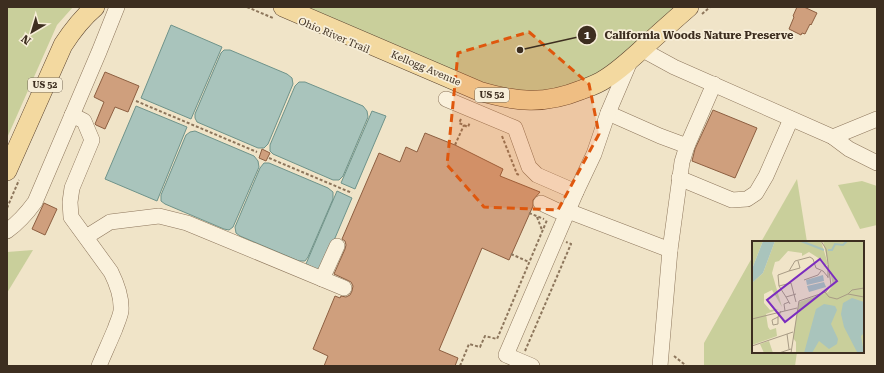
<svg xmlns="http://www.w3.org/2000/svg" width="884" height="373" font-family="'Roboto Serif',serif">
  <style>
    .green { fill: #c9cf9b }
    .water { fill: #a9c4bc; stroke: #6f938a }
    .building { fill: #cf9f7d; stroke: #8d5f41 }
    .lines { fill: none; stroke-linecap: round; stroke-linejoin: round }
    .minor-casing { stroke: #8d765c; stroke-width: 16 }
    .major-casing { stroke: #5b4430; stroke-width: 20 }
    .path { stroke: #8d765c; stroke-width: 2; stroke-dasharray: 3 2; stroke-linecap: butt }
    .minor { stroke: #faf1dc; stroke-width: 15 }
    .major { stroke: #f3d9a0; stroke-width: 19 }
    .marked { fill: #df570d; fill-opacity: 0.2; stroke: #df570d; stroke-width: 3; stroke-dasharray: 8 5; stroke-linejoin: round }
    .labels { text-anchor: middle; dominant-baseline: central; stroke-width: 3.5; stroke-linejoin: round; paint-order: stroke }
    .shield { fill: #f7eed8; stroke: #756857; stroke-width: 1 }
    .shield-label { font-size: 9px; font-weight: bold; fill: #3d2e20 }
    .street-label { font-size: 10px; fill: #3d2e20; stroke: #f7eed8 }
    .inset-river { fill: none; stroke: #a9c4bc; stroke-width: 2 }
    .inset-road { fill: none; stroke: #a89b85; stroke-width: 1 }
    .view { fill: #7b2cbf; fill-opacity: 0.15; stroke: #7b2cbf; stroke-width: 2 }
    .inset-edge { fill: none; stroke: #3d2e20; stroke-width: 2 }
    .leader { fill: none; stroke: #3d2e20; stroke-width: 1.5 }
    .callout-dot { fill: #3d2e20; stroke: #f7eed8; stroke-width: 1.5 }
    .mark-label { font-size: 12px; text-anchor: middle; font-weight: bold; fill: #fff }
    .callout-label { font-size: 11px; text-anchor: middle; font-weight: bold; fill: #3d2e20; stroke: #f7eed8; stroke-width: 3.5; stroke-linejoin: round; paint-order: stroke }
  </style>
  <rect width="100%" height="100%" fill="#f0e4c8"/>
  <g class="green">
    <polygon points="7,7 73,7 57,25 7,138"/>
    <polygon points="283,7 689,7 606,78 515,100"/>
    <polygon points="797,179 807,242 761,242"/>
    <polygon points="862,181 877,186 877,225 860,229 838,185"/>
    <polygon points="33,250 7,293 7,252"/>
    <polygon points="753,256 753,352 797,352 795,366 704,366 704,343"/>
  </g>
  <g class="water">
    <polygon points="171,25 222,47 191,119 141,98"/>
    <polygon points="224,50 230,50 287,74 292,78 293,84 268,144 264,148 258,148 197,122 195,118 195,114 221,53"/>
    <polygon points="299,82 305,82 363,106 367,111 368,117 343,176 339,180 333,180 273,154 270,151 270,145 295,86"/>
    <polygon points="136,106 187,127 157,201 105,179"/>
    <polygon points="372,111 386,116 355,189 341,183"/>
    <polygon points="195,131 254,156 258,161 259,167 233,227 229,230 224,229 165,204 161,201 161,195 186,135 190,132"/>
    <polygon points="264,163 269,163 328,188 333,192 333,199 308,257 305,261 299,261 240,236 236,233 235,227 260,168"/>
    <polygon points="337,191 352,198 321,271 306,264"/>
  </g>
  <g class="building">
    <polygon points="797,7 804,7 817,13 811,25 810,24 805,34 802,33 801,35 789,29 794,17 793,16"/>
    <polygon points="105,72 139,86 128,112 115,107 105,129 96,125 95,124 104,102 94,97"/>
    <polygon points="713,110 757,128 735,178 692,161 695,149"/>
    <polygon points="425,133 455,145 503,169 500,176 540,192 533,200 533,206 509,260 482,248 439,350 458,358 455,366 324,366 328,356 313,349 335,296 340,298 341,296 346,297 350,295 352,291 353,286 351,282 347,280 334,274 345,249 346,245 345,241 342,239 379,153 400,162 406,147 417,152"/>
    <polygon points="262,149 270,153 266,161 259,158"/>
    <polygon points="44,203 57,209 45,235 32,229"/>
  </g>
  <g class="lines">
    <g class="minor-casing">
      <g id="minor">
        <polyline points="641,49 674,67 833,137 849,149 877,163"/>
        <polyline points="631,59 608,113 660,136 687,146 714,84"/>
        <polyline points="446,99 515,128 529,167 537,175 576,192"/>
        <path d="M72,115L84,121L92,140L72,188L70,202L71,217L111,272C117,284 122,297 121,311C120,317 117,323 115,329C110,341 104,354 99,366"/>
        <polyline points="833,137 877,119"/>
        <polyline points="679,178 732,200 747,199 756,193 766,176 791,119"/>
        <polyline points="541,203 558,211 568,211 670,250 682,162 687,146"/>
        <path d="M7,231C18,223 27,213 35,202L99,52L117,7"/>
        <polyline points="86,237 110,222 159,216 187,223 344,288"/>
        <polyline points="322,279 337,246"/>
        <polyline points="532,366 506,355 576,192 594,154 608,113"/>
        <polyline points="660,366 670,250"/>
      </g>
    </g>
    <g class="major-casing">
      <g id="major">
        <path d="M283,7L479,91C516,102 544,105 581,90C589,87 598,84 605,79C618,71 630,60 641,50C657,35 673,21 689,7"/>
        <path d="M7,171L63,45C72,31 82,18 95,7"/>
      </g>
    </g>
    <g class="path">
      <polyline points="247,7 273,18"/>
      <polyline points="702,14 710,7"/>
      <polyline points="136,101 257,152"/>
      <polyline points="461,119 459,123 468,127 470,122"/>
      <polyline points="502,136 517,174 519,175"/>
      <polyline points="455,145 464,125"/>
      <polyline points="269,158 352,193"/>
      <polyline points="7,208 19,180"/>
      <polyline points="529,213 544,219"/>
      <polyline points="537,217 542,230"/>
      <polyline points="511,254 529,262"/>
      <polyline points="525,351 571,244 566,242"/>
      <polyline points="674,356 684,364 686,366"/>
      <polyline points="460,366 469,344 480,347 485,336 497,339 547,220"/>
    </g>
    <use href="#minor" class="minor"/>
    <use href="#major" class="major"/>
  </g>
  <path class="marked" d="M529,32L589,84L599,134L558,210L484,207L447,165L458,53Z"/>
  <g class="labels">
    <g class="shield">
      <rect x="28" y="78" width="34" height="14" rx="3"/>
      <rect x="475" y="88" width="34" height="14" rx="3"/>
    </g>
    <g class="shield-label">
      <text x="45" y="85">US 52</text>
      <text x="492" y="95">US 52</text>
    </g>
    <g class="street-label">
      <text transform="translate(334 35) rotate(23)">Ohio River Trail</text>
      <text transform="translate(426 68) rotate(23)">Kellogg Avenue</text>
    </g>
  </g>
  <g transform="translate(752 241)">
    <rect width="112" height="112" fill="#f0e4c8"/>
    <path d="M0,0H11L0,28ZM23,0H69L76,23L72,26L71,20L57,11L50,15V12L36,10L27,20L23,21L20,32L30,66L20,49L12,53V62L18,69L27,68L14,73L16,86L18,89L24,87L25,95L0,104V42L11,32ZM71,0H112V112H44V101L41,97L47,61L76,51L81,44ZM17,100L21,112H12L8,103Z" fill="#c9cf9b"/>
    <path d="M11,0H23L11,32L0,42V28ZM71,34L72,40L55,44L54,39ZM72,41L74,46L57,51L55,45ZM100,57L112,61V92L109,95L112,112L105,111L92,86L89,73L91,62ZM72,63L83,65L85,69L79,83L86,98L85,103L77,108L67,100L60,112H52L64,68Z" fill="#a9c4bc"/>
    <path class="inset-river" d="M49,0L72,9M76,9H80L83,3L91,4L95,0"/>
    <path class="inset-road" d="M76,24V37M37,30L48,27L46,20M52,39L66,34L69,30M27,45L26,34L37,30L43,20L58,16L61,18L64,27L71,30L76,36M73,51L77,56L85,58L96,53L100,49L112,47M96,53L112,56M34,56L27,45L39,42L44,61M38,63L34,56L44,53M33,70L32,63L37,61M26,76V83L21,84L20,79L26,76L29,70M0,78L45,67M35,93L37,108M0,105L41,91M27,112L39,108M39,112L47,60L74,51L79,44L74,8L69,0"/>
    <path class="view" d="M68,18L85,40L33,81L15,59Z"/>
    <rect width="112" height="112" class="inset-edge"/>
  </g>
  <path class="leader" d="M520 50L587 35"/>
  <g class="callout-dot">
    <circle cx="520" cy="50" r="4"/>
    <circle cx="587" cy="35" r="10"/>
  </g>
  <g class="mark-label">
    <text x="587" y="39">1</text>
  </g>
  <g class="callout-label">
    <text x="699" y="39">California Woods Nature Preserve</text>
  </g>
  <rect width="884" height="373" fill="none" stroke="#3d2e20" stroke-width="16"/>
  <g transform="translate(32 32) rotate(218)" stroke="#f7eed8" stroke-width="3" paint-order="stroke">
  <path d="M0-3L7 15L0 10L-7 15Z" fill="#3d2e20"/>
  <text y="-6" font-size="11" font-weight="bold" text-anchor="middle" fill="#3d2e20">N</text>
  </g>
</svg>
